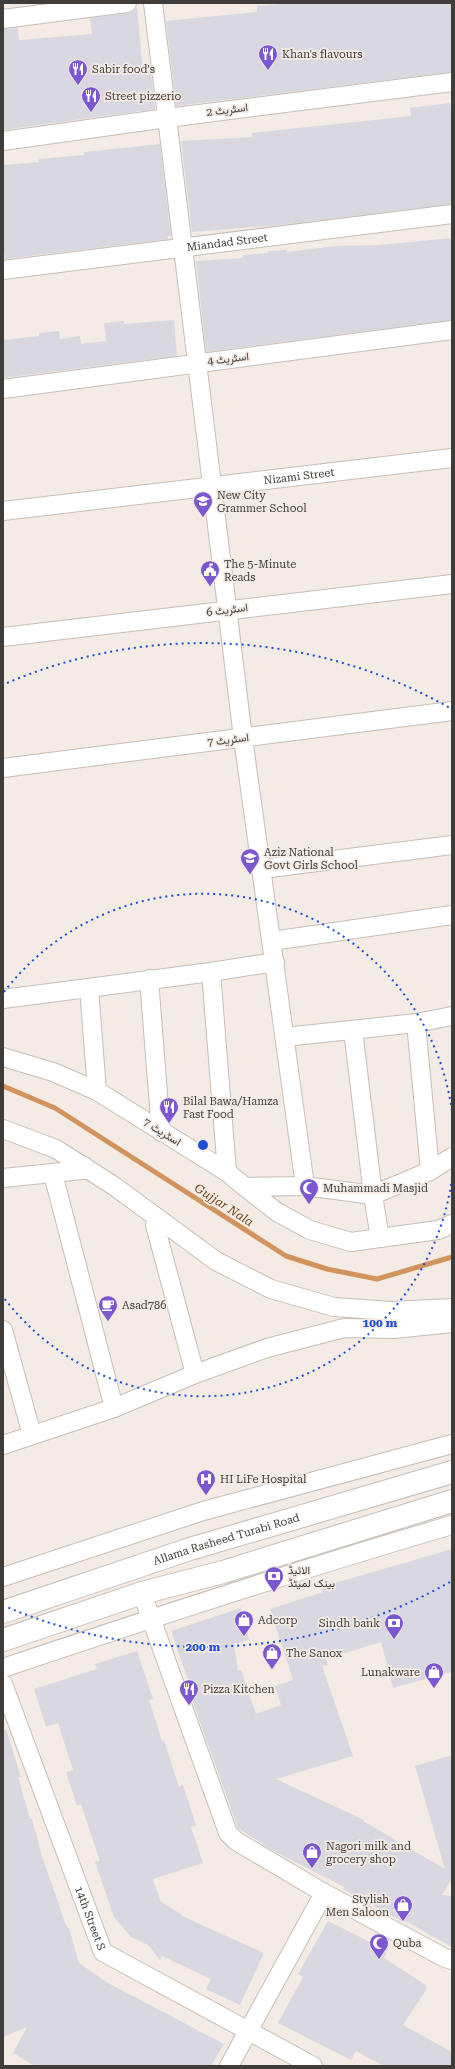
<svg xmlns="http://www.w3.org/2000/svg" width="455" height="2069" font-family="'Roboto Serif',Vazirmatn,serif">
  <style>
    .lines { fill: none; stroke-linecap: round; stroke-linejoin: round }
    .stream { stroke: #d2945e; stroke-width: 5 }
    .building { fill: #d9d8e1 }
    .minor-casing { stroke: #c6beb7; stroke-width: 20 }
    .secondary-casing { stroke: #c6beb7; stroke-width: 24 }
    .minor { stroke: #fff; stroke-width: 18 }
    .secondary { stroke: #fff; stroke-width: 22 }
    .ring { fill: none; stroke: #1d4ed8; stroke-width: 2; stroke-dasharray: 2 4 }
    .labels { text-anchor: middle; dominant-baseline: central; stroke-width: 3.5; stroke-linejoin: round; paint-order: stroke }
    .poi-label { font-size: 11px; fill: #3f3c39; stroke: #f4ebe5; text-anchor: start }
    .street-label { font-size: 11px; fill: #3f3c39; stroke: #f4ebe5 }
    .water-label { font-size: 12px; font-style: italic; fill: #6d431a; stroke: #f4ebe5 }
    .centre { fill: #1d4ed8; stroke: #f4ebe5; stroke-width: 2 }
    .ring-label { font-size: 12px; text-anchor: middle; font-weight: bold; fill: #1d4ed8; stroke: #f4ebe5; stroke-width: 3.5; stroke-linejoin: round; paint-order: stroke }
  </style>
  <rect width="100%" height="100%" fill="#f4ebe5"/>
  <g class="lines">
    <polyline class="stream" points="3,1086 55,1108 286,1256 327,1269 377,1279 452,1257"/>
  </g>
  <g class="building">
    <polygon points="292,3 452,3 452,72 176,106 166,21 257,12 257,6"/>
    <polygon points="137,6 143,74 151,73 155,109 3,130 3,29 18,28 19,40 92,34 90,18 128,13 134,11"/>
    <polygon points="450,103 452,116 452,204 279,225 192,232 181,141 252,137 252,133 411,116 410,108"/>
    <polygon points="160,144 171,236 168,236 168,239 5,259 3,245 3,165 39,162 39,159 84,155 84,152"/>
    <polygon points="452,238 452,320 206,352 196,261 243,258 243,255 268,253 267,251 287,250 287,252 335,246 379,245"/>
    <polygon points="174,320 177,356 3,378 3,340 39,336 39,333 59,331 60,339 80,336 81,344 106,341 104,323 124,321 124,324"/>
    <polygon points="452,1549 452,1672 393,1688 381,1642 326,1659 328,1665 322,1666 353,1756 276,1779 364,1820 363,1821 445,1869 415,1766 452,1755 452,1879 442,1895 452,1896 452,1947 402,1919 401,1921 343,1889 344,1887 270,1849 238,1828 187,1686 190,1685 171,1631 241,1608 249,1640 234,1644 238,1671 241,1670 256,1714 281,1705 275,1686 293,1680 270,1609 323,1592 321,1587"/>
    <polygon points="137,1651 153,1699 149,1700 162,1741 164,1740 179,1787 183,1785 196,1825 191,1827 203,1863 153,1879 161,1902 181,1914 180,1915 264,1953 240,2005 206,1989 211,1979 162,1956 160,1960 148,1945 131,1937 114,1917 95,1862 100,1861 81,1804 77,1806 66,1772 73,1770 58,1723 46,1727 34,1689 97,1669 95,1664"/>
    <polygon points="6,1729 21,1777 18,1777 30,1819 32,1819 42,1856 67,1928 69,1928 79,1963 108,1983 224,2044 211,2066 35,2066 13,2053 27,2027 3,2037 3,1730"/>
    <polygon points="328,1921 370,1942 389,1946 384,1958 426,1985 426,1990 403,2025 452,2052 452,2066 384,2066 356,2051 351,2060 278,2023 303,1977 298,1974"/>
  </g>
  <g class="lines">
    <g class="minor-casing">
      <g id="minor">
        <polyline points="153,3 243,738 305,1186"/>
        <polyline points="3,19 127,3"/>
        <polyline points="3,141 167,118 452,82"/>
        <path id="s1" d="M3,270L452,214"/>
        <polyline points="3,389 452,330"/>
        <path id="s2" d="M3,511L452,458"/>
        <polyline points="3,637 452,584"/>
        <polyline points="3,768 452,711"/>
        <polyline points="262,869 452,845"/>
        <polyline points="272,941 452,915"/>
        <polyline points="211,972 227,1172"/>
        <polyline points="149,979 161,1132"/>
        <polyline points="89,988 97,1091"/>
        <polyline points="3,999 211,972 275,962"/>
        <polyline points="416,1023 430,1171"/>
        <polyline points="353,1030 373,1195 380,1238"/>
        <polyline points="285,1037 416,1023 452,1016"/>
        <polyline points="3,1057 53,1072 97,1091 227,1172 245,1187 305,1186 373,1195 430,1171 452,1157"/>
        <polyline points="3,1129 56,1149 114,1186 216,1261 271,1289 334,1307 391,1311 452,1308"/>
        <polyline points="53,1174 114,1408"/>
        <polyline points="3,1178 82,1170 84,1166"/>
        <polyline points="245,1187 277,1212 310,1230 351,1242 438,1230 452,1224"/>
        <polyline points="160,1220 155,1225 195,1374"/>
        <polyline points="3,1330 32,1435"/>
        <polyline points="3,1445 114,1408 195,1374 267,1348 344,1328 394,1329 452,1323"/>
        <polyline points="3,1577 203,1511 452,1444"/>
        <polyline points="142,1593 228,1833 236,1841 324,1893 445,1958 452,1960"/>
        <path d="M3,1668C152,1618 301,1569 452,1525"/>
        <path id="s3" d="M3,1684L103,1952L313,2066"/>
        <polyline points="229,2066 324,1893"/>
      </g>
    </g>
    <g class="secondary-casing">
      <g id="secondary">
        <path id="s4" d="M3,1612L190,1549L452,1472"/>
        <polyline points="3,1640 142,1593 223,1572 452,1501"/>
      </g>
    </g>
    <use href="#minor" class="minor"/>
    <use href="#secondary" class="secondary"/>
  </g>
  <g class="ring">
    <path d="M452 1178A251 251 0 0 1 4 1298M4 992A251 251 0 0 1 452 1112"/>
    <path d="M450 1582A502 502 0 0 1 7 1607M7 683A502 502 0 0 1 450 708"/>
  </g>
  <defs>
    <g id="restaurant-pin" transform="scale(1)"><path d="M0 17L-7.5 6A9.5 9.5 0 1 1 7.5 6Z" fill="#7b57d1" stroke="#f4ebe5"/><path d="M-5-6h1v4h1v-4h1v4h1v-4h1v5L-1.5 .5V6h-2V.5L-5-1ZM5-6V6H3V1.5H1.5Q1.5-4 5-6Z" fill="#fff"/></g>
    <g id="school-pin" transform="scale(1)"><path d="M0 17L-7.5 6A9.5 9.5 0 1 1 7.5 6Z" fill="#7b57d1" stroke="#f4ebe5"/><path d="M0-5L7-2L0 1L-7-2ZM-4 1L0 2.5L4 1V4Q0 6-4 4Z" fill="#fff"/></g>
    <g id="civic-pin" transform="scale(1)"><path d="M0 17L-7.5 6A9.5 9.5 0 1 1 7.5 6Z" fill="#7b57d1" stroke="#f4ebe5"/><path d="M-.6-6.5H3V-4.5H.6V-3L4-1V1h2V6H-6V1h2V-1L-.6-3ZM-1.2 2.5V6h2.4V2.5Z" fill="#fff"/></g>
    <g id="mosque-pin" transform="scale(1)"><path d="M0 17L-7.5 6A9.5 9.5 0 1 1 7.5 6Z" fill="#7b57d1" stroke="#f4ebe5"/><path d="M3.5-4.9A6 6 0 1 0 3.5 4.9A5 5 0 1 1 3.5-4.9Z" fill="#fff"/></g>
    <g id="cafe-pin" transform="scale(1)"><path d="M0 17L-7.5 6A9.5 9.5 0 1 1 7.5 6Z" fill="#7b57d1" stroke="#f4ebe5"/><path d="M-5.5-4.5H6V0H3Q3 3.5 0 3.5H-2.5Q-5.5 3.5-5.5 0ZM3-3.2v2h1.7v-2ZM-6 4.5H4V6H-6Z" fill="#fff"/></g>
    <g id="hospital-pin" transform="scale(1)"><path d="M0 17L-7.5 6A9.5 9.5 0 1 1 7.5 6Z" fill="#7b57d1" stroke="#f4ebe5"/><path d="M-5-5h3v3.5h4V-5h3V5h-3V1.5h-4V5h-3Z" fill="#fff"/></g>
    <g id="bank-pin" transform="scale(1)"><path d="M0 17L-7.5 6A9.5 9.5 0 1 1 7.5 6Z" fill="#7b57d1" stroke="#f4ebe5"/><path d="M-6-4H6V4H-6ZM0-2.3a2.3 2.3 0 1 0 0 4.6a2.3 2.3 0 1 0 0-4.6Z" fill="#fff"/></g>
    <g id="shop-pin" transform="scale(1)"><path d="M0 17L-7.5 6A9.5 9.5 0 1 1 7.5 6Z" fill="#7b57d1" stroke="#f4ebe5"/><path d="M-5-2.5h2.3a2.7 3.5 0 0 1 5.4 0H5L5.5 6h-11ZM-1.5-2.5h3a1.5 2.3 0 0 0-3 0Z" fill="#fff"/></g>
  </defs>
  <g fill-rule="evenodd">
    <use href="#restaurant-pin" x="268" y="54"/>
    <use href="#restaurant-pin" x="78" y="69"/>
    <use href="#restaurant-pin" x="91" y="96"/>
    <use href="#school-pin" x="203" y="501"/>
    <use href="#civic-pin" x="210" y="570"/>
    <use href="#school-pin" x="250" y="858"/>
    <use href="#restaurant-pin" x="169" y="1107"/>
    <use href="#mosque-pin" x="309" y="1188"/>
    <use href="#cafe-pin" x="108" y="1305"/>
    <use href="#hospital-pin" x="206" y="1479"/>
    <use href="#bank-pin" x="274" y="1576"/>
    <use href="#shop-pin" x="244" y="1620"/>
    <use href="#bank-pin" x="394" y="1623"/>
    <use href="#shop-pin" x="272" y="1653"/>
    <use href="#shop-pin" x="434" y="1672"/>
    <use href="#restaurant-pin" x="189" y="1689"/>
    <use href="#shop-pin" x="312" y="1852"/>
    <use href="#shop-pin" x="403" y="1905"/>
    <use href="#mosque-pin" x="379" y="1943"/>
  </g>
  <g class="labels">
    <g class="poi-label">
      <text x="282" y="54">Khan's flavours</text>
      <text x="92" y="69">Sabir food's</text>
      <text x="105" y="96">Street pizzerio</text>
      <text x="217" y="495">New City<tspan x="217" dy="13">Grammer School</tspan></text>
      <text x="224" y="564">The 5-Minute<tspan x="224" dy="13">Reads</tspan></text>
      <text x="264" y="852">Aziz National<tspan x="264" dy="13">Govt Girls School</tspan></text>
      <text x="183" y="1101">Bilal Bawa/Hamza<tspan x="183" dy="13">Fast Food</tspan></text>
      <text x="323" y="1188">Muhammadi Masjid</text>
      <text x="122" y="1305">Asad786</text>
      <text x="220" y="1479">HI LiFe Hospital</text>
      <text x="288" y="1570">الائیڈ<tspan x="288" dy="13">بینک لمیٹڈ</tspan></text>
      <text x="258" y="1620">Adcorp</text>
      <text x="380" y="1623" text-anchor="end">Sindh bank</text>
      <text x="286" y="1653">The Sanox</text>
      <text x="420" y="1672" text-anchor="end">Lunakware</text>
      <text x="203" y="1689">Pizza Kitchen</text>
      <text x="326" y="1846">Nagori milk and<tspan x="326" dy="13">grocery shop</tspan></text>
      <text x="389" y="1899" text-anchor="end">Stylish<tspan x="389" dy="13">Men Saloon</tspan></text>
      <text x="393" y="1943">Quba</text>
    </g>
    <g class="street-label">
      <text transform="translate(227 110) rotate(-7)">اسٹریٹ 2</text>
      <text stroke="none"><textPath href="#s1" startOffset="226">Miandad Street</textPath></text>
      <text transform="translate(228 359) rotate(-7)">اسٹریٹ 4</text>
      <text stroke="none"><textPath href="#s2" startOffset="298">Nizami Street</textPath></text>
      <text transform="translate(227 610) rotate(-7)">اسٹریٹ 6</text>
      <text transform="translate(228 740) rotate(-7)">اسٹریٹ 7</text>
      <text transform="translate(162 1132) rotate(32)">اسٹریٹ 7</text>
      <text stroke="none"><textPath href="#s4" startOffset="235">Allama Rasheed Turabi Road</textPath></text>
      <text stroke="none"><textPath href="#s3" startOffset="250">14th Street S</textPath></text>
    </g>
    <g class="water-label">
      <text transform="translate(224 1205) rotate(33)">Gujjar Nala</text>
    </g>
  </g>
  <circle cx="203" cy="1145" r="6" class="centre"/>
  <g class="ring-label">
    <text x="380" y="1327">100 m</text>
    <text x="203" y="1651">200 m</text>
  </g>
  <rect width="455" height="2069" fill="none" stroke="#3f3c39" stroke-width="8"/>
</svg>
